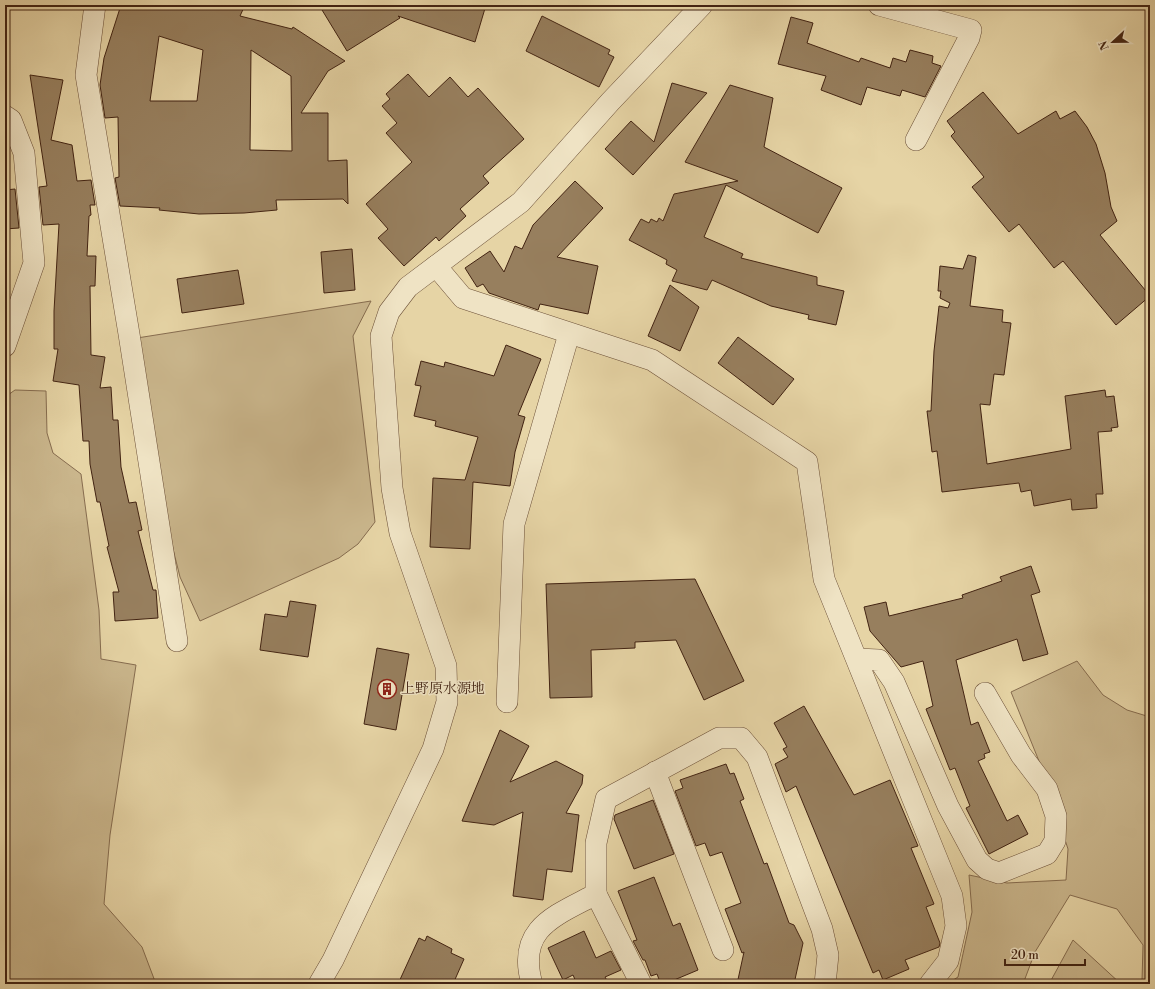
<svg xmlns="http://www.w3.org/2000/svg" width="1155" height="989" font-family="'Libre Bodoni','Noto Serif JP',serif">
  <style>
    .green { fill: #cab68c; stroke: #866c4f }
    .building { fill: #977f5e; stroke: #422312; fill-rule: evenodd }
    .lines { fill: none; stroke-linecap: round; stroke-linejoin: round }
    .minor-casing { stroke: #6b4f37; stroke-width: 22 }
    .minor { stroke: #efe3c4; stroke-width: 21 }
    .labels { text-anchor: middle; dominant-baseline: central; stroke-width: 3; stroke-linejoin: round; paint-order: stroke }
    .poi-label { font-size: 14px; fill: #422312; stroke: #efe3c4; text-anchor: start }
  </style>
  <rect width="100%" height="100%" fill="#e6d4a5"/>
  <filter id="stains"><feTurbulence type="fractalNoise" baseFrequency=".005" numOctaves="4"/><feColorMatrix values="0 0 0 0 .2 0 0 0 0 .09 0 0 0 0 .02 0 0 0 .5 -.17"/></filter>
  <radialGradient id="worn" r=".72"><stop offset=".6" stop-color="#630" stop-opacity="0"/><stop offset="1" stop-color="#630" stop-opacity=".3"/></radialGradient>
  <g class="green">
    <polygon points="371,301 353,336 375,522 358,544 339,558 200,621 180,577 157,485 137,338"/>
    <polygon points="15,390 46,391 47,433 53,453 81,474 99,610 101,659 136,665 110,835 104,904 142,947 156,984 5,984 5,397"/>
    <polygon points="1077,661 1103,695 1127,710 1150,717 1150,984 1144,984 1142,981 1143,945 1117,909 1070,895 1035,952 1023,984 947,984 958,977 972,912 969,875 1007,883 1066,880 1068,849 1041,766 1011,692"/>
    <polygon points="1073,940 1121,984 1049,984"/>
  </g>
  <g class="building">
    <path d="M121,5H245L240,16L292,29L293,27L345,61L328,71L301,113H328V161L347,160L348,204L343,199L276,200L277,210L244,213L199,214L159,210L160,208L120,206L115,178L119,177L118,117L105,118L100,85L104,58ZM159,36L203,50L197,101H150ZM251,50L291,76L292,151L250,150Z"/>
    <polygon points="319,5 486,5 475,42 398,16 400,18 347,51"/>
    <polygon points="542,16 610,50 608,54 614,57 599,87 526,51"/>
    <polygon points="791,17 813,23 807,43 859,62 861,58 890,68 893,58 906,62 910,50 933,56 932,63 941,66 925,97 902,90 900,96 867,87 861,105 821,90 826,76 778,64"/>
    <polygon points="408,74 429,97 450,77 468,97 478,88 524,139 483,176 489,183 460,209 466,216 439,241 436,237 404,266 378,238 388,229 366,204 412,162 386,133 397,123 382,106 390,99 386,94"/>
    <polygon points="30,75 63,80 51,140 72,145 77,181 91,180 95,205 90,205 91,215 89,216 87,256 96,256 95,286 90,286 91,355 105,357 100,388 111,387 113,420 118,420 121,467 129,503 136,502 142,530 138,531 153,590 156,590 158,618 115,621 113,592 119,592 107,547 109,546 100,502 97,502 90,464 89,441 83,441 79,385 53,381 58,349 54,349 54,311 59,224 43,225 39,187 47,186"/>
    <polygon points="672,83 707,93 633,175 605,149 631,121 654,142"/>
    <polygon points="730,85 773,98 764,147 842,188 818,233 726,185 704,237 743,254 741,258 817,277 817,285 844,291 836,325 808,319 809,315 771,306 712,280 707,290 672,281 677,270 666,264 667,260 629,240 641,219 649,223 651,219 657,222 659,218 663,221 674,194 738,181 685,162"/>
    <polygon points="983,92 1018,134 1056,111 1060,119 1075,111 1087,127 1096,144 1105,173 1111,207 1117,221 1100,235 1150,296 1116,325 1063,261 1054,268 1019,224 1009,232 972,187 984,177 951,136 955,132 947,121"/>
    <polygon points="575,181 603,208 557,257 598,266 588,314 540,304 538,310 489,293 483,284 477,287 465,268 490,251 504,272 515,246 522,249 533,225"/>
    <polygon points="15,189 19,228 5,229 5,190"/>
    <polygon points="352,249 355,290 324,293 321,252"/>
    <polygon points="968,255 976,257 970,306 1003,310 1002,322 1011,323 1004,375 994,374 990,405 980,404 987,464 1071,449 1065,396 1105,390 1106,397 1114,396 1118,427 1111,428 1112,431 1098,432 1103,494 1096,494 1097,508 1072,510 1071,499 1034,506 1031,490 1021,492 1019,483 942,492 937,451 932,452 927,411 931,411 934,351 939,306 948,308 950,303 940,298 941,291 938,291 940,266 963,269"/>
    <polygon points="238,270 244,304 182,313 177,279"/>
    <polygon points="670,285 699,307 680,351 648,336"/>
    <polygon points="738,337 794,379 773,405 718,363"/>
    <polygon points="506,345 541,359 518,415 525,417 515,452 510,486 473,482 470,549 430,547 433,478 465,480 478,437 435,426 436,421 414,416 421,386 415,385 421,361 444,367 445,362 494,376"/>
    <polygon points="1031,566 1040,592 1031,595 1048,654 1023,661 1017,639 956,660 971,725 978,722 990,752 984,754 985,758 978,761 1007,821 1018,815 1028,834 989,854 966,808 970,806 955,768 950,770 926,709 933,706 923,661 901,667 870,631 864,607 886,602 889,616 963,598 962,595 1002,581 1000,577"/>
    <polygon points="695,579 744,681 704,700 676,640 635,642 635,648 591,650 592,697 550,698 546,584"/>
    <polygon points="290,601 316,605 308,657 260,650 265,614 287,617"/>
    <polygon points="377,648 409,654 396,730 364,724"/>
    <polygon points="804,706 854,795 890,780 918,846 911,848 934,904 926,907 940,943 939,947 905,960 909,969 883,980 879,970 873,973 796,786 786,792 775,764 788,757 783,749 787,747 774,723"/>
    <polygon points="500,730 529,746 510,782 556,761 583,775 582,784 566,813 579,815 572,872 547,869 543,900 513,896 523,812 494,825 462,821"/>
    <polygon points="726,764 730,774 734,773 744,799 740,801 764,864 767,863 789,923 794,925 803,943 794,984 737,984 744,952 742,953 725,909 741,903 722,852 710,856 705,843 696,846 675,791 683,788 680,780"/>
    <polygon points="653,800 674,854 634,869 614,819 615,815"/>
    <polygon points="654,877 673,926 680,923 698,970 667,983 665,980 660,982 657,974 651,976 645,960 643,960 633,941 637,940 618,891"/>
    <polygon points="584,931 596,958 611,951 621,970 605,977 609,984 577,984 573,975 563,980 548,948"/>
    <polygon points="427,936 452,949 451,953 464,959 453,984 398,984 419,938 425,941"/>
  </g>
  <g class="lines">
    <g class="minor-casing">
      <g id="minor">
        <polyline points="95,5 86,75 129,334 177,641"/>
        <polyline points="879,5 971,30 969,38 916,140"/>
        <polyline points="5,116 11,120 24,153 34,263 5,346"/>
        <polyline points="436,266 463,298 652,360 807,462 824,579 952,896 956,926 948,961 930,984"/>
        <polyline points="857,659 879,660 894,682 948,806 977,860 987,869 999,873 1047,854 1055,841 1056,816 1047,789 1021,755 985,693"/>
        <polyline points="507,702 514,524 569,334"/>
        <polyline points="655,772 723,950"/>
        <polyline points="596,894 641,984"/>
        <polyline points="319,984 333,960 433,749 447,702 446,666 400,533 392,488 381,336 389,312 408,287 521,202 610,102 702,5"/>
        <path d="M532,984C516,928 555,916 596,894V843L606,799L719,738H741L757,757L822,929L828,955L825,984"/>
      </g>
    </g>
    <use href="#minor" class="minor"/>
  </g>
  <defs>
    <g id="building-ring" transform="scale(1)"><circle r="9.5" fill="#efe3c4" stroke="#8f2418" stroke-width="1.5"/><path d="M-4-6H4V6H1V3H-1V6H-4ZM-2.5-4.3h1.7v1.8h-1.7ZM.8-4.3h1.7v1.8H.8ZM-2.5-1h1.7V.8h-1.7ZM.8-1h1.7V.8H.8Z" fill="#8f2418"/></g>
  </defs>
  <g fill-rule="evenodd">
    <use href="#building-ring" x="387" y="689"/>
  </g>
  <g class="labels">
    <g class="poi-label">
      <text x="401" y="689">上野原水源地</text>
    </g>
  </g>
  <rect width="1155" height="989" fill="none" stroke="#e6d4a5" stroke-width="20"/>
  <rect x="6" y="6" width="1143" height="977" fill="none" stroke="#422312" stroke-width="2"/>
  <rect x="10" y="10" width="1135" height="969" fill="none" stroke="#422312"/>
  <g transform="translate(1113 42) rotate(248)" stroke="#efe3c4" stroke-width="3" paint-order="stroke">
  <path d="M0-3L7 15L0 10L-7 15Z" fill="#422312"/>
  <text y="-6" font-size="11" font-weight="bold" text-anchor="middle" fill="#422312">N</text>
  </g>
  <path d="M1005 959v6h80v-6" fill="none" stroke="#422312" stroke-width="2"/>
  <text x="1011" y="959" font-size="12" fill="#422312" stroke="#efe3c4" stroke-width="3" paint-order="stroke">20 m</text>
  <rect width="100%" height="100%" filter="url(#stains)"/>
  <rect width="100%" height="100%" fill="url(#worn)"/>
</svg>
